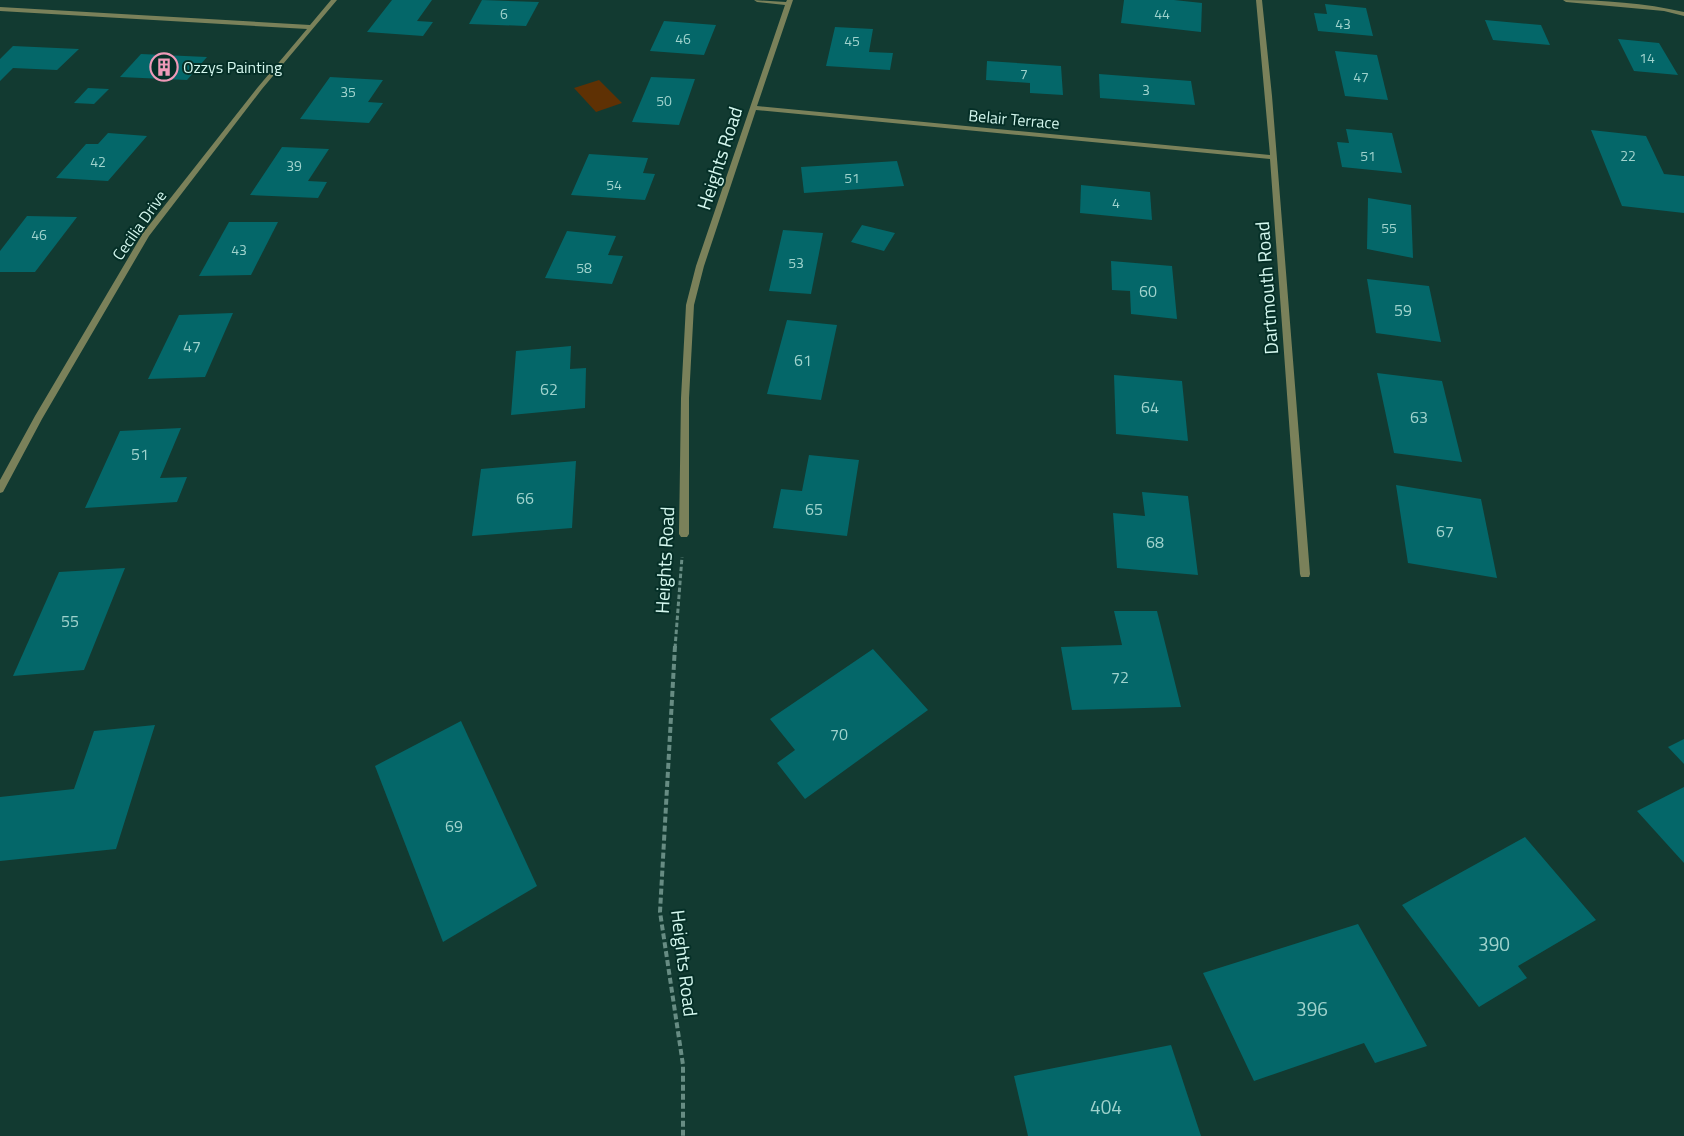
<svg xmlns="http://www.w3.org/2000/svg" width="1684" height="1136" font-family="'Titillium Web',sans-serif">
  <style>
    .green { fill: #5f3104 }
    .building { fill: #046769 }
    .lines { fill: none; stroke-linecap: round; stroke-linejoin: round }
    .path-far1 { stroke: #678c83; stroke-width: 3; stroke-dasharray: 4.5 2.5; stroke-linecap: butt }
    .path { stroke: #678c83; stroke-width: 4; stroke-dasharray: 6 3; stroke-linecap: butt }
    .minor { fill: #7a815a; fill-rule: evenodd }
    .labels { text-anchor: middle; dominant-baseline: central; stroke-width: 4; stroke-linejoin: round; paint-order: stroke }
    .far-number-label { font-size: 14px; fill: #a0d3cd }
    .far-poi-label { font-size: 16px; fill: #d4f7ee; stroke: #052f27; text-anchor: start }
    .far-street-label { font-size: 16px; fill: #d4f7ee; stroke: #052f27 }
    .number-label { font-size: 16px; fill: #a0d3cd }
    .street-label { font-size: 19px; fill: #d4f7ee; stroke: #052f27 }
    .near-number-label { font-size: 19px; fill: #a0d3cd }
  </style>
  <rect width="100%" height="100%" fill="#123a31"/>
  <polygon class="green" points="599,80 622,103 596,112 574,88"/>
  <g class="building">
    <polygon points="392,0 432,0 417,21 433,22 423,36 367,32"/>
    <polygon points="482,0 539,2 526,26 469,24"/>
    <polygon points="1124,0 1174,0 1202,3 1201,32 1121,23"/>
    <polygon points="1325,4 1366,8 1373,36 1318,31 1314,13 1327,14"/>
    <polygon points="1485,20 1541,25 1550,45 1493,40"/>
    <polygon points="664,21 716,25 704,55 650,51"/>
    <polygon points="835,27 873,29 869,52 893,53 890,70 826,66"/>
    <polygon points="1618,39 1659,43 1678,75 1634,71"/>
    <polygon points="13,46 79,49 57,70 13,68 0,81 0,59"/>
    <polygon points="1335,51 1377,55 1388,100 1345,96"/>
    <polygon points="141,54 207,57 187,80 120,77"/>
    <polygon points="987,61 1061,66 1063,95 1030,93 1030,83 986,80"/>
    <polygon points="1099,74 1191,81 1195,105 1100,98"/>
    <polygon points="330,77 383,80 368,102 383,103 369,123 300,119"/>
    <polygon points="651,77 695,79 679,125 632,122"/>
    <polygon points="88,88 109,89 94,104 74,103"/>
    <polygon points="1346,129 1392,133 1402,173 1342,167 1337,142 1349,143"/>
    <polygon points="1591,130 1646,136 1664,174 1684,176 1684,213 1622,206"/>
    <polygon points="108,133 147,136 108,181 56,178 86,144 98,144"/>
    <polygon points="282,147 329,149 308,181 327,182 318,198 250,195"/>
    <polygon points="589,154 648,158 643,173 655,174 645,200 571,195"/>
    <polygon points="897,161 904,186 804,193 801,167"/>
    <polygon points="1081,185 1150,192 1152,220 1080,213"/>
    <polygon points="1368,198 1411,205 1413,258 1367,249"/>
    <polygon points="27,216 77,217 35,272 0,272 0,251"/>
    <polygon points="229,222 278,222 251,275 199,276"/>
    <polygon points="862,225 895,233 884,251 851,242"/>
    <polygon points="783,230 823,233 811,294 769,291"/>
    <polygon points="567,231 616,236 608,255 623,256 612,284 545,278"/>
    <polygon points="1111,261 1172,266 1177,319 1131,314 1130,291 1112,290"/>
    <polygon points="1367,279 1429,286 1441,342 1376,333"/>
    <polygon points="233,313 205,377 148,379 179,315"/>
    <polygon points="787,320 837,325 821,400 767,394"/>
    <polygon points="571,346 570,369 586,368 585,408 511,415 516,351"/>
    <polygon points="1377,373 1442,381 1462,462 1394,453"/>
    <polygon points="1114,375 1182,381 1188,441 1116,434"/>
    <polygon points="181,428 160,478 187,477 177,502 85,508 120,431"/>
    <polygon points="809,455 859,460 847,536 773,528 781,489 802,491"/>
    <polygon points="576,461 572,528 472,536 481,469"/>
    <polygon points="1396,485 1481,499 1497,578 1408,563"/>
    <polygon points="1142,492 1188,496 1198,575 1117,568 1113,513 1145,516"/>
    <polygon points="125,568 84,670 13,676 59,572"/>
    <polygon points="1114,611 1157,611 1181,707 1072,710 1061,647 1122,645"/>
    <polygon points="873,649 928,710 805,799 777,763 795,750 770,719"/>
    <polygon points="461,721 537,886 443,942 375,766"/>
    <polygon points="155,725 116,849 0,861 0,797 74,789 94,731"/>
    <polygon points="1684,739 1684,764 1668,747"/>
    <polygon points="1684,787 1684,863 1637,811"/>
    <polygon points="1525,837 1596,920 1518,966 1527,978 1479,1007 1402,905"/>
    <polygon points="1358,924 1427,1046 1375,1063 1364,1043 1254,1081 1203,973"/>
    <polygon points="1171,1045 1201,1136 1028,1136 1014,1076"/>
  </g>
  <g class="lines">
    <polyline class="path-far1" points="675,648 682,557"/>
    <polyline class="path" points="675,646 660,912 683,1065 683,1136"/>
    <g class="minor">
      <polygon points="331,0 337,0 262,89 149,236 42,419 3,492 0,493 0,480 35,416 143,233 258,87 307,29 0,11 0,7 310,25"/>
      <polygon points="754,0 786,2 787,0 793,0 757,106 1270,155 1256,0 1262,0 1272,96 1310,574 1309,577 1301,577 1300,574 1270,159 756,110 704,266 694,305 689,398 689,534 687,537 681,537 679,534 681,398 686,305 696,266 785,5 757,2"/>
      <path d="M1563,0C1603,0 1645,3 1684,12V16L1664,11L1566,2Z"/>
    </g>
  </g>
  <defs>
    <g id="building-ring" transform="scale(1.4375)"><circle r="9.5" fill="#052f27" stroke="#ef9ab8" stroke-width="1.5"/><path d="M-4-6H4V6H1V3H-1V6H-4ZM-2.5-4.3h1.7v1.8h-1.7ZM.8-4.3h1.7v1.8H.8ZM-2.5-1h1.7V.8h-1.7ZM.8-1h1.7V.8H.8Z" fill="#ef9ab8"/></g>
  </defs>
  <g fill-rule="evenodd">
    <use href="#building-ring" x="164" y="67"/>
  </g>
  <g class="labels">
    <g class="far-number-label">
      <text x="504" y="13">6</text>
      <text x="1162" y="13">44</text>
      <text x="1343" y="23">43</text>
      <text x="683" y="38">46</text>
      <text x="852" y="40">45</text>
      <text x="1647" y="57">14</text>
      <text x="1024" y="73">7</text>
      <text x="1361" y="76">47</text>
      <text x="1146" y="89">3</text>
      <text x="348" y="91">35</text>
      <text x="664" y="100">50</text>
      <text x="1368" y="155">51</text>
      <text x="1628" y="155">22</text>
      <text x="98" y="161">42</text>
      <text x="294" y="165">39</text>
      <text x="852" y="177">51</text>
      <text x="614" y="184">54</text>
      <text x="1116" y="202">4</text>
      <text x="1389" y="227">55</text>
      <text x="39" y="234">46</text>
      <text x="239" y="249">43</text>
      <text x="796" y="262">53</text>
      <text x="584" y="267">58</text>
    </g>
    <g class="far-poi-label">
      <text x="183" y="67">Ozzys Painting</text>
    </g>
    <g class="far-street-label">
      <text transform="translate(1014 119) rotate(5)">Belair Terrace</text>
      <text transform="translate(139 225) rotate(-55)">Cecilia Drive</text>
    </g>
    <g class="number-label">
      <text x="1148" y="291">60</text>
      <text x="1403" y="310">59</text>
      <text x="192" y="346">47</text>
      <text x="803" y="360">61</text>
      <text x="549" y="389">62</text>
      <text x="1150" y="407">64</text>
      <text x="1419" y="417">63</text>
      <text x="140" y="454">51</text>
      <text x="525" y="498">66</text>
      <text x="814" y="509">65</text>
      <text x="1445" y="531">67</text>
      <text x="1155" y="542">68</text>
      <text x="70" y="621">55</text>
      <text x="1120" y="677">72</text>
      <text x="839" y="734">70</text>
      <text x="454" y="826">69</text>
    </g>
    <g class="street-label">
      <text transform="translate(719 158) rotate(-72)">Heights Road</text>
      <text transform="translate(1266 288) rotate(-94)">Dartmouth Road</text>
      <text transform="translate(664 560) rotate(-87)">Heights Road</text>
      <text transform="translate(685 963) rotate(83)">Heights Road</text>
    </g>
    <g class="near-number-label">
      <text x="1494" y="943">390</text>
      <text x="1312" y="1008">396</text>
      <text x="1106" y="1106">404</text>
    </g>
  </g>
</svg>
